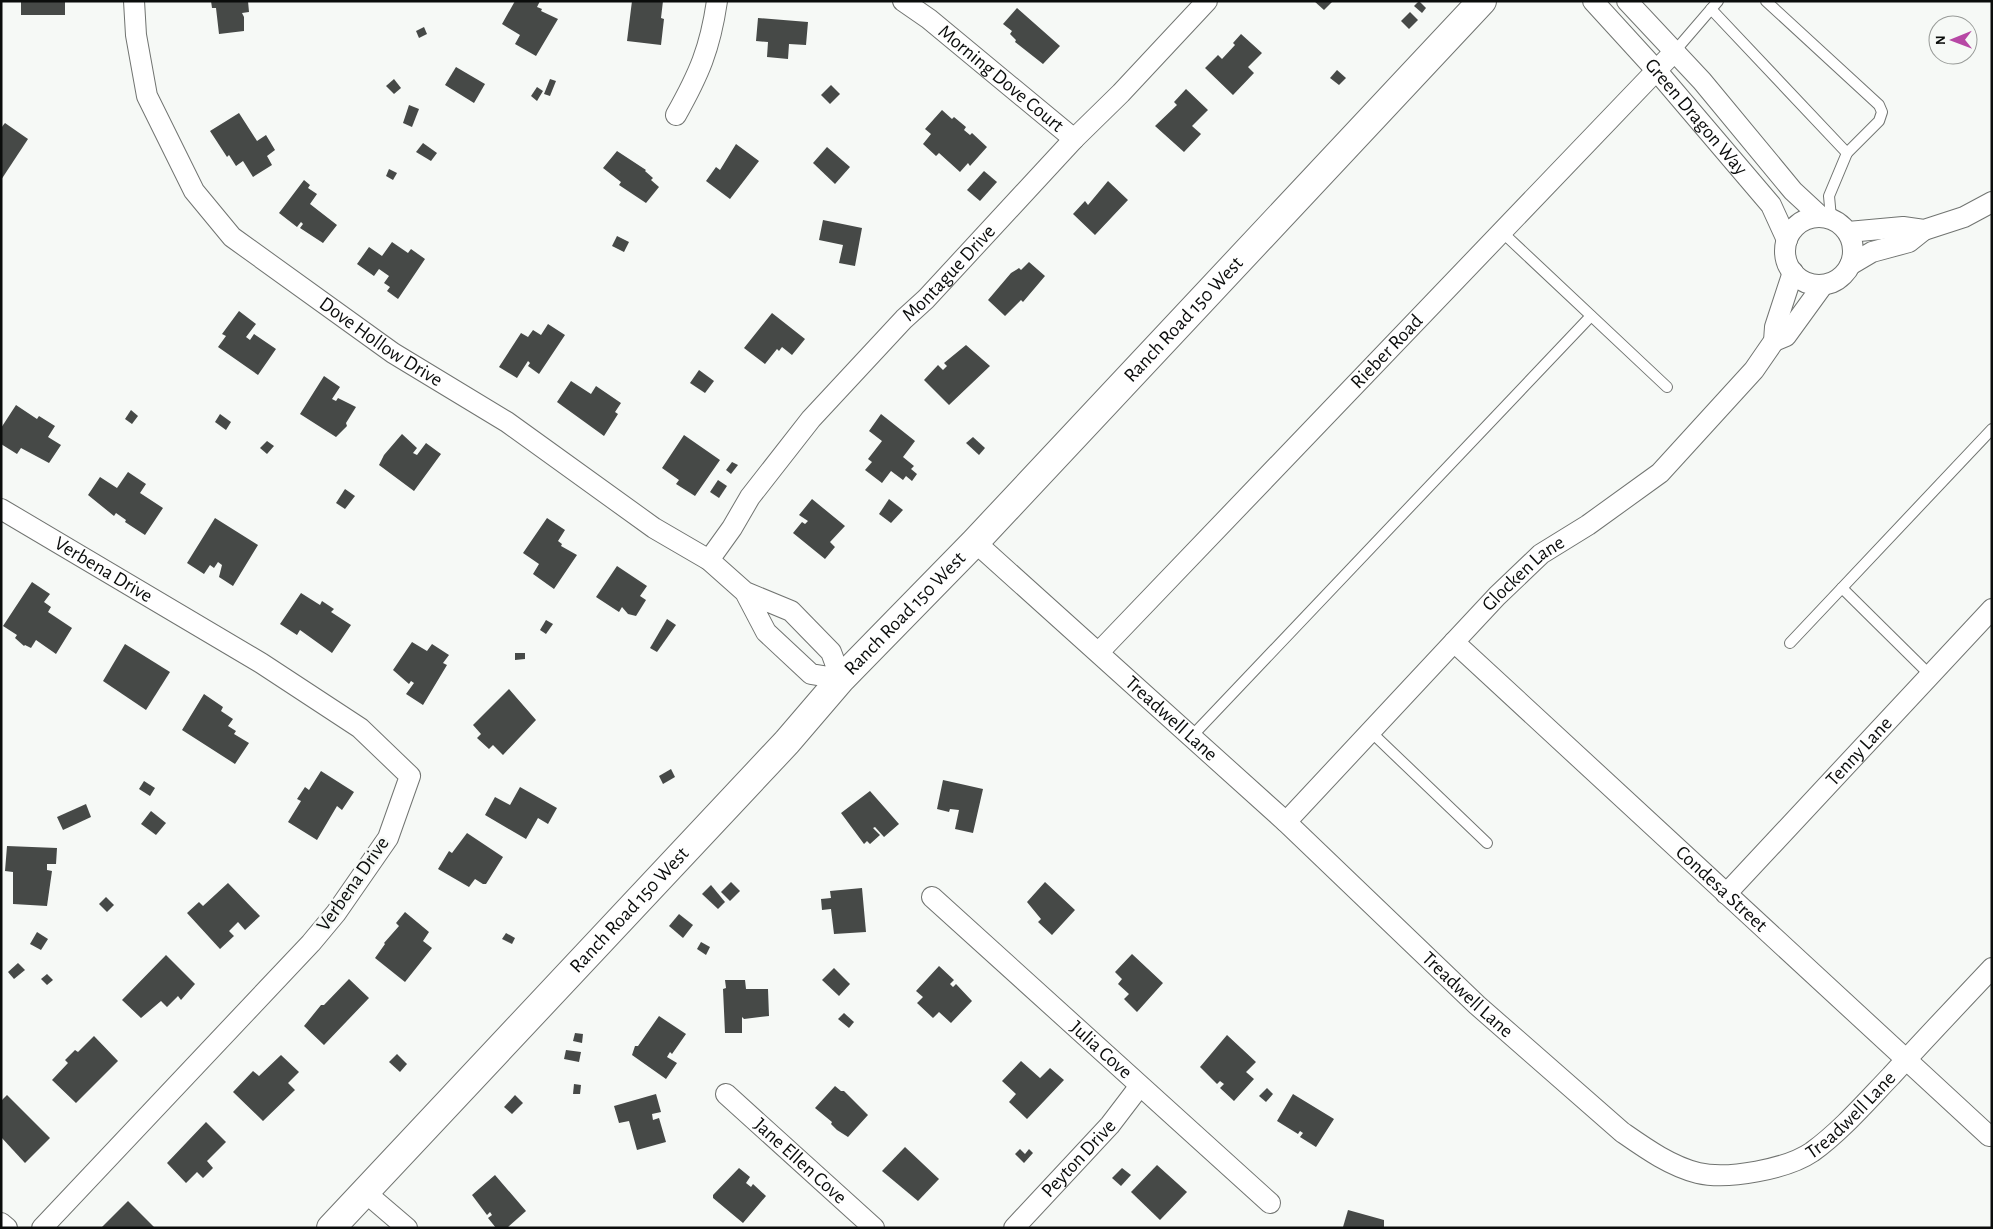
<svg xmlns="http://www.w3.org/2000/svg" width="1993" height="1229" font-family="'Alegreya Sans',sans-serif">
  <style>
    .building { fill: #464947 }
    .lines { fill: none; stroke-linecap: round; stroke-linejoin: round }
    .service-casing { stroke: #717471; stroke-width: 12 }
    .minor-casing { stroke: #717471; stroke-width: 22 }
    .secondary-casing { stroke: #717471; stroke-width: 30 }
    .service { stroke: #fff; stroke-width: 10 }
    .minor { stroke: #fff; stroke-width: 20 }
    .secondary { stroke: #fff; stroke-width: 28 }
    .labels { text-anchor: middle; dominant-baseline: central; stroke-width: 5; stroke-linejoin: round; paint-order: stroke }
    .street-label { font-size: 20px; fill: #0b0d0c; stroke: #f6f9f6 }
  </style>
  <rect width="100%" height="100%" fill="#f6f9f6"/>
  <g class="building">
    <rect x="21" y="1" width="44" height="14"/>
    <polygon points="211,1 248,1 249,12 242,13 244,17 244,31 219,34 216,8 212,8"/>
    <polygon points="515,1 540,1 537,7 542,9 541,11 558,19 536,56 515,44 520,35 502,24"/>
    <polygon points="632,1 663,1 661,18 664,19 661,45 627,41"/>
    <polygon points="1314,1 1333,1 1324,10"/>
    <polygon points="1419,1 1426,8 1422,13 1414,6"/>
    <polygon points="1017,8 1060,46 1043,64 1015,42 1016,40 1010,34 1012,31 1003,24"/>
    <polygon points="1410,12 1418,20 1409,29 1401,21"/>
    <polygon points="758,18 808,22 806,45 789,44 788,59 767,57 768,42 756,41"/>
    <polygon points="424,27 427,34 419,38 416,31"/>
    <polygon points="1241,34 1262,53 1248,67 1254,73 1233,95 1205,68 1218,55 1222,59 1235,45 1233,43"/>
    <polygon points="456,67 485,84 474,103 445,85"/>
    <polygon points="1337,70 1346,78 1339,85 1330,78"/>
    <polygon points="394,79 401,88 394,94 386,86"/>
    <polygon points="550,79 556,81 550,96 544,94"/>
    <polygon points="831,85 840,94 830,104 821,95"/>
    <polygon points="537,87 543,91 537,101 531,96"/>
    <polygon points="1186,89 1208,110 1192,126 1201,134 1184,152 1155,126 1177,105 1174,102"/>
    <polygon points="409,105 419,109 412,127 403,123"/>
    <polygon points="942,110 952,119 954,117 966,127 964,130 970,135 972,133 987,147 970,166 968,163 960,172 939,153 936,156 923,144 931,134 925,129"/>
    <polygon points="239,113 257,141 266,135 275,150 267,156 272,165 253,177 243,161 236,166 229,155 227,157 210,131"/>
    <polygon points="5,123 28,139 1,180 1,128"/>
    <polygon points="423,143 437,153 431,161 416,152"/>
    <polygon points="736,144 759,161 730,199 706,181 716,167 720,170"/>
    <polygon points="827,147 850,167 835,184 813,163"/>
    <polygon points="617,151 646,170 645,171 653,178 651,180 659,187 646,203 619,185 621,182 603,168"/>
    <polygon points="389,169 397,173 393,180 386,176"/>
    <polygon points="984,171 997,182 980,201 967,190"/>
    <polygon points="304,180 310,185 308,188 317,194 310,204 337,225 323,243 300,228 303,224 301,222 297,227 279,213"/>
    <polygon points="1108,181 1128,200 1095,235 1073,214 1085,201 1088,205"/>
    <polygon points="823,220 862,228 855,266 839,263 843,245 819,240"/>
    <polygon points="617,236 629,242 624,252 612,246"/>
    <polygon points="392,242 408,253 411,249 425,259 398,299 387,291 390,287 384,283 389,276 379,269 374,276 357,264 369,247 382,256"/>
    <polygon points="1029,262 1045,276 1023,302 1021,300 1005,316 988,300 1011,273 1019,268 1021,270"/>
    <polygon points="239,311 256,324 246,337 250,340 254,334 276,349 258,375 218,347 226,336 222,334"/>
    <polygon points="772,313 805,339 792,355 782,347 779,351 777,349 765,364 744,348"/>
    <polygon points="548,324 565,335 539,374 528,366 530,363 528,361 517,378 499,367 521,333 528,337 533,330 541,335"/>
    <polygon points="966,345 990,366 949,405 924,380 938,365 943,370 947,366 944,363"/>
    <polygon points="699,370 714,381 705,393 690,383"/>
    <polygon points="324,376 340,387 332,399 336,401 338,398 356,407 346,423 347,426 336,437 300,414"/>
    <polygon points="571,381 591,394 596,386 621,403 615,412 618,414 604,436 557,402"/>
    <polygon points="16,405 37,419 39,416 55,426 48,437 61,445 49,463 21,448 17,454 1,444 1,428"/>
    <polygon points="131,410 138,416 132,424 125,419"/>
    <polygon points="220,414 231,422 226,430 215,422"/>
    <polygon points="881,414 915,441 903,457 914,466 911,469 917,474 912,481 906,476 903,480 891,471 882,483 865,470 872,462 868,459 882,441 869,431"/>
    <polygon points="402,434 417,448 413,453 417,455 426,443 441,454 414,491 379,465 384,455"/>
    <polygon points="684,435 720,460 695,496 676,484 679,480 662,468"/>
    <polygon points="973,437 985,448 979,455 966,443"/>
    <polygon points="267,441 274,446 267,454 260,448"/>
    <polygon points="732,462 738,465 731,474 726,470"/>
    <polygon points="128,472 146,484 140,493 163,508 145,535 125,522 126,520 116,513 114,516 88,495 100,477 117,488"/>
    <polygon points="718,480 727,486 719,498 710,492"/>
    <polygon points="345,489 355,496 345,509 336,503"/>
    <polygon points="812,499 845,526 830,542 835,547 825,559 793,533 802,522 805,524 808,521 799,515"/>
    <polygon points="889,499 903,510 891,523 879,514"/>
    <polygon points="215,518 258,545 233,586 219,577 222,565 218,562 214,568 210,565 204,574 187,563"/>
    <polygon points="547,518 565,530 558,541 562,544 561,546 577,555 554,589 533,574 539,564 523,553"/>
    <polygon points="617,566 647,586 640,596 646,600 636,616 628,614 622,607 619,612 596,597"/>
    <polygon points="32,582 50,594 44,602 51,607 48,612 72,628 56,654 36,640 31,648 25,645 24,646 15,638 17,635 3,626"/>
    <polygon points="301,593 320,605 322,601 334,609 331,612 351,625 332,653 300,630 297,635 280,624"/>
    <polygon points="667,619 676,625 657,652 650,648"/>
    <polygon points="546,620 553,624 546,634 540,630"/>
    <polygon points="412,642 427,651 432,644 449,655 443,663 447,665 423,705 406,694 414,683 411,681 409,684 393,670"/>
    <polygon points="125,644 170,672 146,710 103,681"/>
    <polygon points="515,653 525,653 525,659 515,660"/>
    <polygon points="509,689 536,720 503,755 493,745 489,749 477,738 481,734 473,725"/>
    <polygon points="204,694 223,707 221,711 233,719 228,726 236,731 234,734 249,743 235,764 182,730"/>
    <polygon points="671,769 675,777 663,784 659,776"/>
    <polygon points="321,771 354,792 342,810 337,806 317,840 288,822 301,801 297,799 305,787 309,790"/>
    <polygon points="943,780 983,789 973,833 955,829 959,810 950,809 949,812 937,809"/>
    <polygon points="144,781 155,788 150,796 139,789"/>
    <polygon points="520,787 557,808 548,824 538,818 526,839 485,815 495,797 510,805"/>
    <polygon points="870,791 899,824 884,837 875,827 873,828 880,835 870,844 867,841 864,844 841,813"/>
    <polygon points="86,804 91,817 63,830 57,817"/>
    <polygon points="151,811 166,823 156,835 141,824"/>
    <polygon points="467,833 503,857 486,884 483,884 475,879 469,887 438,869 449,851 452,853"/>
    <polygon points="7,846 57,848 56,864 47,864 47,870 52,871 47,906 13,904 13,872 5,871"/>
    <polygon points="731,882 740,891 730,901 721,892"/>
    <polygon points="1045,882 1075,910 1052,935 1038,922 1041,919 1027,902"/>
    <polygon points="228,883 260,916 245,930 238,922 229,931 234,936 220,949 187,913 199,902 203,906"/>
    <polygon points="711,885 725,902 718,909 702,894"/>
    <polygon points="862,888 866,932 834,934 831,909 822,910 821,899 831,898 830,891"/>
    <polygon points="106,897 114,905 107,912 99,904"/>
    <polygon points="405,912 429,932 423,941 432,948 405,982 375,958 385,944 384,943 399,926 396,923"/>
    <polygon points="679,914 693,925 683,938 669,926"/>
    <polygon points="37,932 48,939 41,950 30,944"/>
    <polygon points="506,933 515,938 512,944 502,939"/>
    <polygon points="701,942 710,947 706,955 697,949"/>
    <polygon points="1132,954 1163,983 1137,1012 1124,999 1129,994 1118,984 1122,979 1115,972"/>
    <polygon points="166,955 195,984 181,1000 178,996 167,1007 161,1001 141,1018 122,1000"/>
    <polygon points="18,963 25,970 14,979 8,972"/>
    <polygon points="939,966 954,980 950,984 953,987 956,984 972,1001 951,1023 939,1012 933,1018 917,1003 923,997 916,991"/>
    <polygon points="834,968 850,984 839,996 822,980"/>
    <polygon points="47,974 53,980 47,985 41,979"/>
    <polygon points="349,979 369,998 324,1045 304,1026 321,1005 324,1005"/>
    <polygon points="725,980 745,980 746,989 768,989 769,1016 744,1019 742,1017 742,1033 725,1033 723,989 726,988"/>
    <polygon points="844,1013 854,1022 849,1028 838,1019"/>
    <polygon points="659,1016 686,1034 672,1054 670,1052 667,1057 677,1063 666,1079 632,1055 635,1046 638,1046"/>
    <polygon points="575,1033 583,1034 582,1043 573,1041"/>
    <polygon points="1227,1035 1256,1062 1246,1072 1254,1079 1234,1101 1220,1088 1224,1084 1220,1081 1217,1084 1200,1067"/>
    <polygon points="94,1036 118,1061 76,1103 52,1080 68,1063 65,1060 75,1050 78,1052"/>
    <polygon points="566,1050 581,1052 579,1062 564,1059"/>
    <polygon points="397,1054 407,1064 400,1072 389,1062"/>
    <polygon points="281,1055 299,1072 288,1083 295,1090 263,1121 233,1092 253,1071 259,1076"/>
    <polygon points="1021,1061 1040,1078 1050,1068 1064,1080 1027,1119 1009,1102 1016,1094 1002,1081"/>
    <polygon points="574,1084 581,1085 580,1094 573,1094"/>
    <polygon points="835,1086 841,1091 844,1091 868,1115 848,1137 837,1130 831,1124 832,1122 815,1108"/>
    <polygon points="1267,1088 1273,1094 1266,1102 1259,1096"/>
    <polygon points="656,1094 661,1112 652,1114 653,1120 659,1118 666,1142 637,1150 629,1121 619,1123 614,1106"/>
    <polygon points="1293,1094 1334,1119 1316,1147 1300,1137 1303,1133 1300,1131 1298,1134 1277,1121"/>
    <polygon points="7,1095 50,1138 25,1163 1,1137 1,1101"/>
    <polygon points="515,1095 523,1103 512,1114 504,1107"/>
    <polygon points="206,1122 226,1142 207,1161 213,1168 203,1178 197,1172 186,1183 167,1163"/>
    <polygon points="905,1147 939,1179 918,1201 882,1171"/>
    <polygon points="1020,1149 1025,1154 1029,1149 1033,1153 1024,1163 1015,1154"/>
    <polygon points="1157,1165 1187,1192 1160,1220 1131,1192"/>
    <polygon points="739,1168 750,1177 746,1183 751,1187 753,1184 766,1196 743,1223 713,1198 713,1195"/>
    <polygon points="1122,1168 1131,1175 1121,1186 1112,1178"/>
    <polygon points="495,1175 526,1211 507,1228 496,1228 488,1218 492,1215 490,1212 487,1215 472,1195"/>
    <polygon points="128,1201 154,1227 101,1228"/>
    <polygon points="1348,1210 1384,1220 1384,1228 1343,1227"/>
  </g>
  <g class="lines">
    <g class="service-casing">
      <g id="service">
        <polyline points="1766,1 1879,105 1882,112 1879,121 1847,153 1829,196 1831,218"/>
        <polyline points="1711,9 1847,153"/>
        <polyline points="1675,51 1718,1"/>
        <polyline points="1502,232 1667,387"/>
        <polyline points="1842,588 1930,675"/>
        <polyline points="1790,643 1992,429"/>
        <polyline points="1370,731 1487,843"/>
        <polyline points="1192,736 1591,316"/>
      </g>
    </g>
    <g class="minor-casing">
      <g id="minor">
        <path id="s1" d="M134,1L136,35L147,96L194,191L232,237L393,353L507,422L654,528L709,560L745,592L791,611L831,652L841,679L811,674L766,632L745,592"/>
        <path id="s2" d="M903,1L929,19L1074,139"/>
        <path id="s3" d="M1593,1L1656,70L1771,205L1787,240"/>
        <polyline points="1627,1 1702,81 1793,191 1820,216"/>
        <path d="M676,115C699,74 710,49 717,1"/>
        <circle cx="1819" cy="251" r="34"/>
        <polyline points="1848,232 1903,227 1924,230 1964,217 1992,202"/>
        <polyline points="1850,265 1872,252 1909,242 1924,230"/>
        <polyline points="1774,341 1786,336 1823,285"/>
        <path id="s4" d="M1,509L261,663L360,728L410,776L388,838L336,913L311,943L42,1228"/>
        <path id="s5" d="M975,542L1286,822L1477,1005L1622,1132C1645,1148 1670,1166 1698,1173C1728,1180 1787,1169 1812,1152C1841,1131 1866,1102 1891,1076C1924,1040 1958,1004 1992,968"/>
        <path id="s6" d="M709,560L732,528L750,497L811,419L904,319L926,299L1074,139L1121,93L1207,1"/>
        <path id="s7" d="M1454,642L1989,1136"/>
        <path id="s8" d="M1099,652L1675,51"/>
        <path id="s9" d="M1286,822L1497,596L1541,554L1588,525L1660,473L1754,370L1774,341L1775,327L1793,272"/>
        <path id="s10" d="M1726,894L1992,609"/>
        <path id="s11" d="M932,897L1270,1203"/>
        <path id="s12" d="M726,1094L874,1228"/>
        <polyline points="366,1193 407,1228"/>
        <polyline points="1,1223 7,1228"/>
        <path id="s13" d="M1014,1228L1110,1125L1139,1087"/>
      </g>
    </g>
    <g class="secondary-casing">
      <g id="secondary">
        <path id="s14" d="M331,1228L787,742L841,679L975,542L1482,1"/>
      </g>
    </g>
    <use href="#service" class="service"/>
    <use href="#minor" class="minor"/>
    <use href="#secondary" class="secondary"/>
  </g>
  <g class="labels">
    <g class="street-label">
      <text stroke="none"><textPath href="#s2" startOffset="125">Morning Dove Court</textPath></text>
      <text stroke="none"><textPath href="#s3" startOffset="155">Green Dragon Way</textPath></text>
      <text stroke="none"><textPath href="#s6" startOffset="375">Montague Drive</textPath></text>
      <text stroke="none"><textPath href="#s14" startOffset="1246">Ranch Road 150 West</textPath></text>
      <text stroke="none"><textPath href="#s1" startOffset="444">Dove Hollow Drive</textPath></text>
      <text stroke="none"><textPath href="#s8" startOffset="416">Rieber Road</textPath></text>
      <text stroke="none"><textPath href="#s4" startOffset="119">Verbena Drive</textPath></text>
      <text stroke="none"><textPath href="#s9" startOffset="344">Glocken Lane</textPath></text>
      <text stroke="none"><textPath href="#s14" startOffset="841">Ranch Road 150 West</textPath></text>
      <text stroke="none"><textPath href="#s5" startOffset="264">Treadwell Lane</textPath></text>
      <text stroke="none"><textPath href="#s10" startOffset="195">Tenny Lane</textPath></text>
      <text transform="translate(353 884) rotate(-55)">Verbena Drive</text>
      <text stroke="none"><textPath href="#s7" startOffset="364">Condesa Street</textPath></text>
      <text stroke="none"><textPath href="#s14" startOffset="436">Ranch Road 150 West</textPath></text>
      <text stroke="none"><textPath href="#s5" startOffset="669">Treadwell Lane</textPath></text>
      <text stroke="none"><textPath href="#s11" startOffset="228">Julia Cove</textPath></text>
      <text stroke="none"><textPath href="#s5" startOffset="1134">Treadwell Lane</textPath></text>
      <text stroke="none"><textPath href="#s13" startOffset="95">Peyton Drive</textPath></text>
      <text stroke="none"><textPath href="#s12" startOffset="100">Jane Ellen Cove</textPath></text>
    </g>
  </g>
  <rect width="1993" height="1229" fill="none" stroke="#0b0d0c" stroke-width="5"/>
  <g transform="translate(1953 40) rotate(269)"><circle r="24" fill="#f6f9f6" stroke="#989b98"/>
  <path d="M0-4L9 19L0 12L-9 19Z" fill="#b748a5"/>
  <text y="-8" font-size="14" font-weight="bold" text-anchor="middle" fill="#0b0d0c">N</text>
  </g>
</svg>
